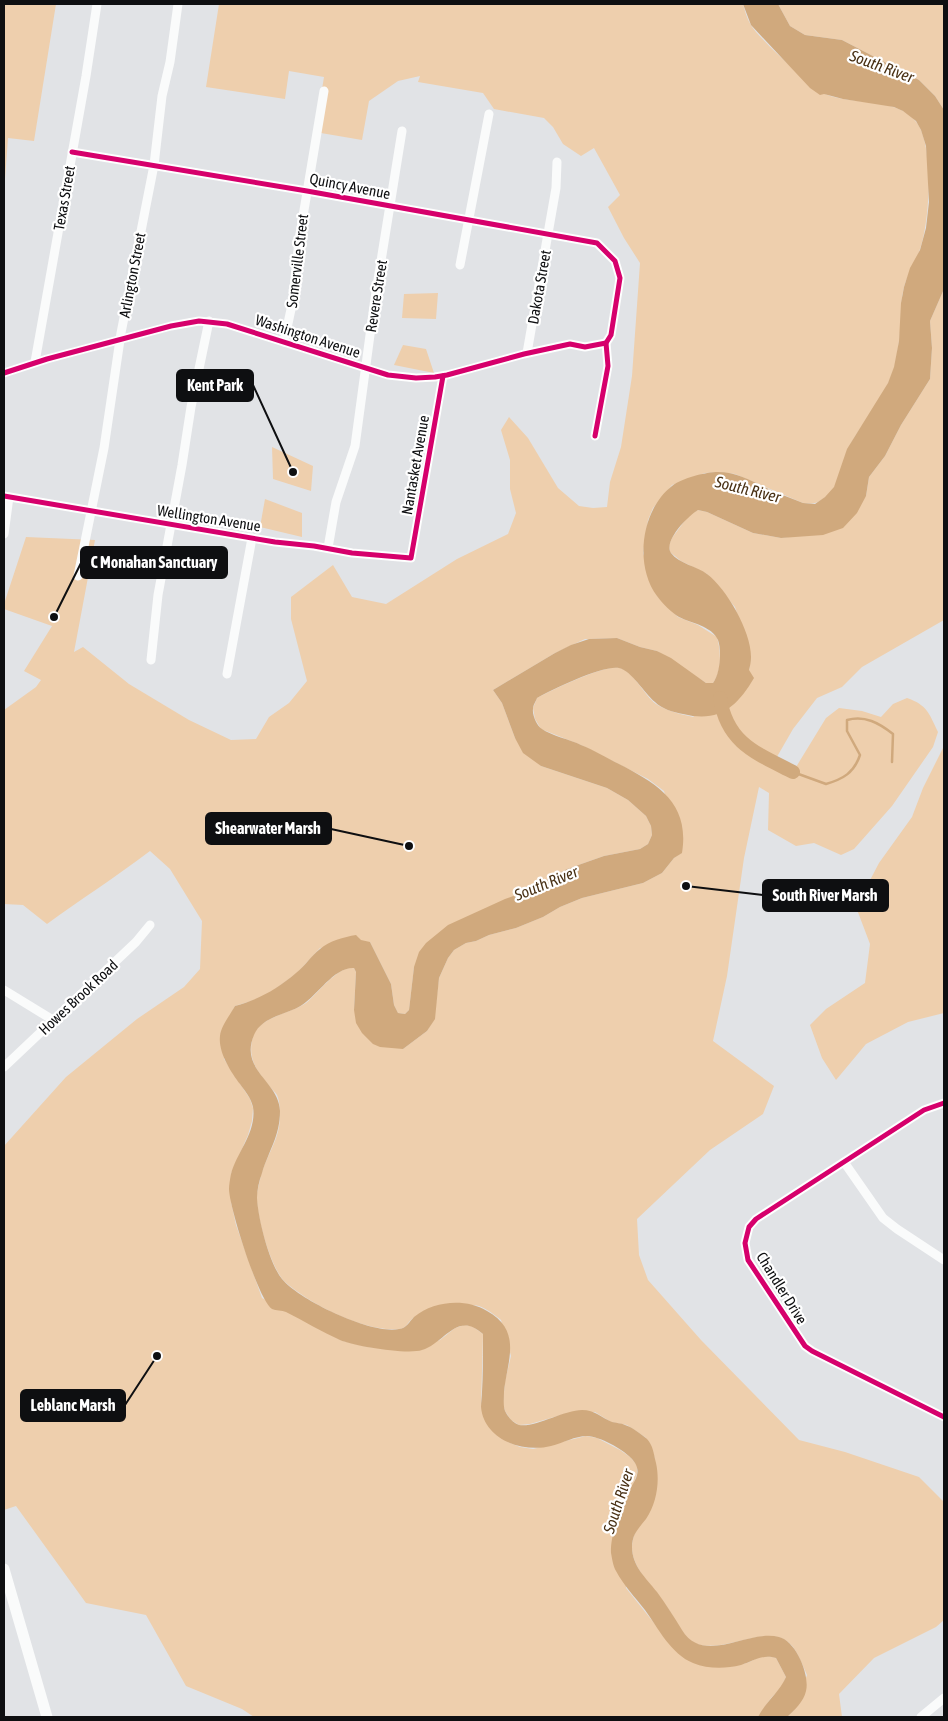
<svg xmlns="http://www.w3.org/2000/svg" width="948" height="1721" font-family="'Asap Condensed',sans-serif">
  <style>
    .green { fill: #eecfad }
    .water { fill: #d0a97d }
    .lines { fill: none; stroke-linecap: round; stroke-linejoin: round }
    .stream { stroke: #d0a97d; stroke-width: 2.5 }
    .river { stroke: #d0a97d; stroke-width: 14 }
    .street { stroke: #fafbfb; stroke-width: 9 }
    .secondary { stroke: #fafbfb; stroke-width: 11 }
    .cycleway-casing { stroke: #fff; stroke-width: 8 }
    .cycleway { stroke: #d6006c; stroke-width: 5 }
    .labels { text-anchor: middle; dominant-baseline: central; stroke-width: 4.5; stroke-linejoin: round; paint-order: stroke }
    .street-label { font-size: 15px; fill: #0e0f11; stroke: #fff }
    .water-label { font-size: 16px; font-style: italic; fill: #483014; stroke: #fff }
    .leader { fill: none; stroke: #0e0f11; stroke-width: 2 }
    .callout-dot { fill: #0e0f11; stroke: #fff; stroke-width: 2 }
    .callout { fill: #0e0f11; stroke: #0e0f11; stroke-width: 2 }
    .callout-label { font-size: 16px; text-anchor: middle; font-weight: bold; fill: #fff }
  </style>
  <rect width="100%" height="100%" fill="#e1e3e6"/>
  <g class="green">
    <polygon points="4,4 56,4 34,141 8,138 5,179"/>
    <path d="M219,4H743C745,11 747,19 751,25C757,37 814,89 825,94C852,106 898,96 917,123C934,146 930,221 920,249C916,262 908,273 904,287C901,298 901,309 901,320C900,336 898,350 895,365C887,395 863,421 849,447C842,459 842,475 835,486C831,493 822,501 815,503C812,504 807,503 803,503L735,474L719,472L705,473L672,485L653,508L648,520L643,553L658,597L678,617L698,625L717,637C721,652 722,671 713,683H706L657,651L640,647L617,638L589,639H585L555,653L493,690L502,703L515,738L541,766L607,788L628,800L646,816L651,826L652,835L648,844L640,849L604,856L567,869L549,878L537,887L491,906L414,967L409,1010L405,1014L398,1013L394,1005L391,984L370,942L320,948L297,973L274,990L258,999L235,1006L223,1029L224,1059L250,1099L253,1108L252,1121L248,1135L231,1174V1202L236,1225L262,1298L343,1341L368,1347L410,1351L440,1340L455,1328L464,1325L472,1326L483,1334L481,1407L508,1442L520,1447L533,1449L586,1436L597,1438L620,1450L630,1457L637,1465V1474L633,1485L626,1588L678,1653C698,1657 719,1663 739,1664C752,1665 757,1652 776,1658L786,1677L781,1688L771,1698L758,1717H254L242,1709L186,1686L146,1615L86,1603L16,1506L4,1510V1146L66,1077L137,1019L184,987L200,969L202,921L170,869L150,851C116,877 81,899 47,924L23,905L4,904V710L36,687L41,680L24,671L52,626L4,609V604L26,537L95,540L74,652L83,647L129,684L189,720L231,740L256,739L269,717L289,703L307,681L291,619V597L333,565L352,597L386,604L457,559L508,534L516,513L510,489V460L501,430L509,417L528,438L558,488L579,506L593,508L607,507L610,482L621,447L632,376L640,263L624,238L608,207L620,195L594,148L581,156L563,144L553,127L544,118L494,109L483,93L418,82L420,76L398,81L369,101L362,140L315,132L324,77L289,71L285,99L206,87Z"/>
    <polygon points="778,4 944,4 944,110 935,96 919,80 842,40 805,35 790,26"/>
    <path d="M944,289V620L862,667L842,687L817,698L793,729L774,762L793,772L826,718L839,708L862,711L881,717L893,704L907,698C927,705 929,713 938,732L933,747L892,806L854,849L841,855L814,843L796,846L768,830L769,793L759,787L744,858L727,976L713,1041L774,1086L763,1114L710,1150L637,1219L639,1255L648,1280L701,1340L799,1440L845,1452L919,1477L944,1502V1620L936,1627L874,1658L839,1694L842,1717H787L794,1710L807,1675C803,1666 799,1655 793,1647C772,1619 723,1656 694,1643C691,1641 687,1638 685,1635C677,1625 672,1613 664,1603C654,1588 640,1576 634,1559C630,1547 632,1536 639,1526L655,1459L650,1444L645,1437L627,1425L611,1422L595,1412L568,1413L530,1424L519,1425L511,1420L505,1411L503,1404L505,1381L511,1356L501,1320C495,1315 487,1309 479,1306C476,1305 471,1305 468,1305C462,1305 416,1316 413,1318C407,1323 406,1329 398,1329C364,1332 310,1304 285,1282C271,1269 255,1213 257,1193C258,1187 260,1181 261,1175C267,1155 279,1140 280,1118C280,1111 280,1102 277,1095C275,1092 272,1089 270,1087C256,1069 247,1059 253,1036C259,1017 292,1013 306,1003C318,994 338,965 354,968L356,972L354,1010L403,1049L427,1031L434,1019L439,978L448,958L454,950L466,943L476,941L489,935L516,928L543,917L560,907L582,898L643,883L662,873L674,858L681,853L664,791L648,779L581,745L541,729L535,719L533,708L537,698C553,690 605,664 620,668C634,672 644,695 656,704C667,711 680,714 693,717L749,670L751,657L735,607L707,574L681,561L670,552L669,545L672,538L689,515L698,510L707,512L753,533L781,538L796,536L866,496L869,477L885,456L901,425L930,379L932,348L930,321Z"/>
    <polygon points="438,293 436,319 402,318 404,294"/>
    <polygon points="403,345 426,349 434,373 394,365"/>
    <polygon points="272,447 313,466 311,491 273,479"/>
    <polygon points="265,499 302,513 302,537 260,527"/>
    <polygon points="944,746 944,1013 908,1022 866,1044 836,1080 822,1058 810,1025 826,1009 865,983 870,944 856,907 879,863 912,817 923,788"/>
  </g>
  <path class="water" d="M743,4H778L790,26L805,35L842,40L919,80L935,96L944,110V289L930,321L932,348L930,379L901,425L885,456L869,477L866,496L857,513L843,528L823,535L781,538L753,533L707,512L698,510C688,516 663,541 671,553C679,564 697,566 707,574C727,589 752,633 751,658C751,662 750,666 749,670L754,678C737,707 719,723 683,714C673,712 662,709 655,702C644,693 632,671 619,668C603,665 553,689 537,698C536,701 533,705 533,709C532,715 537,726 542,729C550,735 571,740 581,745C594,750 607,758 619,764C658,784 690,803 682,853L674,858L662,873L643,883L582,898L560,907L543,917L516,928L489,935L476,941L466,943L454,950L448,958L439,978L435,1019L427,1031L403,1049L380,1047L373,1044L362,1033L356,1023L354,1010L356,972L354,968C334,967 318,995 302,1005C287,1015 262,1016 254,1035C239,1070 279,1081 280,1111C280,1136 269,1150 262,1173C259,1181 257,1190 257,1198C258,1218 269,1263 282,1279C299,1300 372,1335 399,1329C407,1328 409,1322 414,1317C434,1301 465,1298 487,1311C523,1331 507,1361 504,1392C504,1399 503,1405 505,1411C508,1417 513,1423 519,1425C535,1428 564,1410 582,1410C595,1410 602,1418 612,1422C616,1423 621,1423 625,1425C632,1427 641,1434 647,1439C653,1445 654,1455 656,1463C660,1481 657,1503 646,1519C639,1528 632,1534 632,1547C632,1566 646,1578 657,1592C666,1604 674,1617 682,1630C704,1666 748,1629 779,1637C796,1641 810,1675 806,1691C804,1701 794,1711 787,1717H758C766,1701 779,1693 786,1677L776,1658C762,1654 754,1661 741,1665C725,1669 708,1669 693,1663C671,1654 658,1628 645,1610C635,1597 624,1586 616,1571C613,1566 612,1558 611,1553C610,1538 619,1512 625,1498C628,1490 635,1483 637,1475C639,1468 635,1462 631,1458C621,1448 601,1437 587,1436C575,1436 563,1443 551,1446C523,1453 484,1440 481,1407C481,1402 482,1396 482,1392C483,1375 483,1359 483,1343V1334C457,1310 445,1343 422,1350C408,1355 353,1346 340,1340C322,1332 304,1321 286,1312C282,1310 276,1311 272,1309C259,1302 229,1206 229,1189C229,1185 230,1179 231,1174C237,1152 257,1132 253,1107C251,1098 245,1091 240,1084C231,1072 218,1052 220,1036C221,1026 230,1015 235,1006C258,1000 277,989 296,973C305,966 311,956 320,949C329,941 344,937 356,935L361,940L370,942L391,984L394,1005L398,1013L405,1014L409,1010L414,967L419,952L426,943L448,925L505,899L537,887L549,878L567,869L604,856L640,849L648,844L652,835L651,826L646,816L628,800L607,788L541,766L523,753L515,738L502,703L493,690L555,653L571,645L589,639L617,638L640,647L657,651L671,658L706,683H713C720,674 722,651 718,640C712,626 691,623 679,617C672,613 662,603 657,596C634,565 641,510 672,486C682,478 706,472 718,472C739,472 757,484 775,492C784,496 794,499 803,503L815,504L825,497L834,487L847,449L888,383L894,367L899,341L901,303L904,287L910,268L920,250L926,228L929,202L926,146L921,130L916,121L903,111L894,107L843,99L824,94L820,95L810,88L751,25Z"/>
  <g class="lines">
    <path class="stream" d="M793,772L826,784C843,779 854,773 860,755L847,731V720C865,715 879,723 893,734L892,762"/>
    <path class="river" d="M720,698C727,743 756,753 793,772"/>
    <g class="street">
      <polyline points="72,152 307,191 597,243 615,261 620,278 611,335 606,343 608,366 595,436"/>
      <polyline points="460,265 489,114"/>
      <polyline points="284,342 293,300 299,240 324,91"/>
      <polyline points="527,353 556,188 557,162"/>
      <polyline points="35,362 86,76 97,4"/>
      <polyline points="4,373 47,359 171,326 199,321 227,324 388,375 416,378 435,377 447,375 524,354 570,344 585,347 606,343"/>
      <polyline points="4,496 275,542 314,546 352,553 411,558 443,376"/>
      <polyline points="4,534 9,497"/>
      <polyline points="328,548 336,502 355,446 375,298 402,131"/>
      <polyline points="78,576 104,448 121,333 154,165 162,96 170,62 178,4"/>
      <polyline points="151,660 158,595 182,465 191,407 209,321"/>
      <polyline points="227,674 252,538"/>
      <polyline points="4,990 53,1020"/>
      <polyline points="4,1067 136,942 150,925"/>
      <polyline points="944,1103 924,1110 756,1219 749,1227 745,1243 748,1260 805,1346 812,1351 944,1417"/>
      <polyline points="844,1162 883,1218 897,1229 944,1260"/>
      <polyline points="921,1717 944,1698"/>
    </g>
    <polyline class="secondary" points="4,1569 47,1717"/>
    <g class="cycleway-casing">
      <g id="cycleway">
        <polyline points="72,152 307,191 597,243 615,261 620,278 611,335 606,343 608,366 595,436"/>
        <polyline points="4,373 47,359 171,326 199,321 227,324 388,375 416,378 435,377 447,375 524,354 570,344 585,347 606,343"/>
        <polyline points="4,496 275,542 314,546 352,553 411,558 443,376"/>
        <polyline points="944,1103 924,1110 756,1219 749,1227 745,1243 748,1260 805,1346 812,1351 944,1417"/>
      </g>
    </g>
    <use href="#cycleway" class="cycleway"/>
  </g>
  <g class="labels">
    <g class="street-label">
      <text transform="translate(350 186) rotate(11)">Quincy Avenue</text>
      <text transform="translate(64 198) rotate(-80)">Texas Street</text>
      <text transform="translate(297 261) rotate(-83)">Somerville Street</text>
      <text transform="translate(132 275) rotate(-79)">Arlington Street</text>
      <text transform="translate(539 287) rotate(-80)">Dakota Street</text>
      <text transform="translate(376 296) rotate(-81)">Revere Street</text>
      <text transform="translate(308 336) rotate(18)">Washington Avenue</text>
      <text transform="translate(415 465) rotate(-80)">Nantasket Avenue</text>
      <text transform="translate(209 518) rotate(9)">Wellington Avenue</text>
      <text transform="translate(78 997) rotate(-43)">Howes Brook Road</text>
      <text transform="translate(782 1288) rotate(58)">Chandler Drive</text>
    </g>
    <g class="water-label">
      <text transform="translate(882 66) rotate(20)">South River</text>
      <text transform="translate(748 489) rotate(14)">South River</text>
      <text transform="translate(546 883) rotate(-22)">South River</text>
      <text transform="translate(618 1501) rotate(-72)">South River</text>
    </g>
  </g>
  <path class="leader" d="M293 472L253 385M54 617L81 563M409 846L331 829M686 886L763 895M157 1356L125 1405"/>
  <g class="callout-dot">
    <circle cx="293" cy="472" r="5"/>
    <circle cx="54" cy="617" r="5"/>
    <circle cx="409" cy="846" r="5"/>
    <circle cx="686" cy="886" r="5"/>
    <circle cx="157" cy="1356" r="5"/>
  </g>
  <g class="callout">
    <rect x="177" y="370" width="76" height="31" rx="5"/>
    <rect x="81" y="547" width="146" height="31" rx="5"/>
    <rect x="206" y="813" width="125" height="31" rx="5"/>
    <rect x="763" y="880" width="125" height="31" rx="5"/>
    <rect x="21" y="1390" width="104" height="31" rx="5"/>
  </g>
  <g class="callout-label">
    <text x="215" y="391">Kent Park</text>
    <text x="154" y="568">C Monahan Sanctuary</text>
    <text x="268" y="834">Shearwater Marsh</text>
    <text x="825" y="901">South River Marsh</text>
    <text x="73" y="1411">Leblanc Marsh</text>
  </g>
  <rect width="948" height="1721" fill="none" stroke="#0e0f11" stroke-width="10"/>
</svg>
